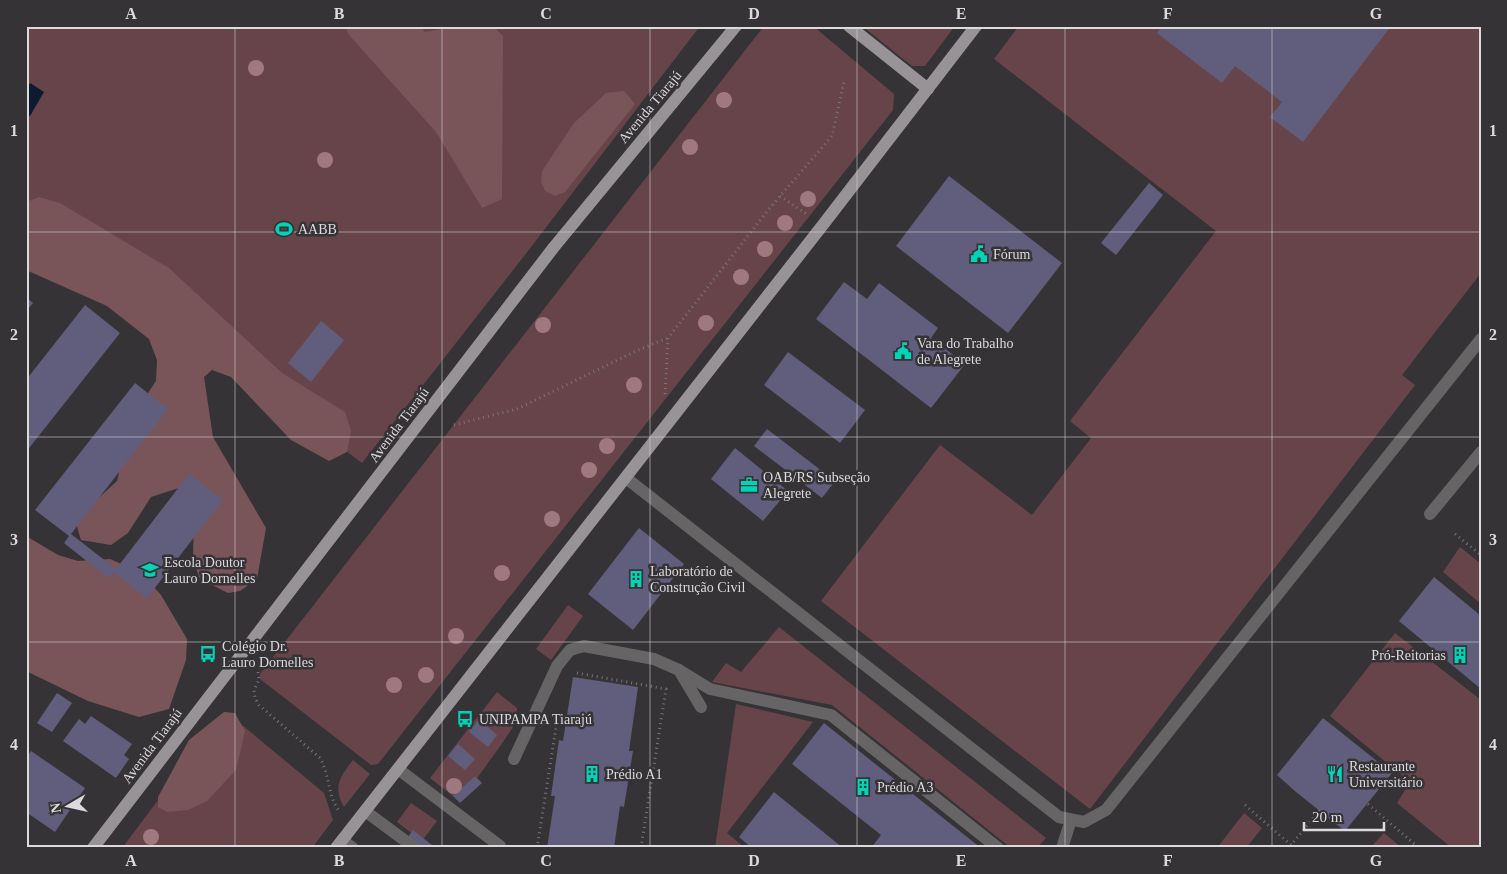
<svg xmlns="http://www.w3.org/2000/svg" width="1507" height="874" font-family="Georgia,serif">
  <style>
    .green { fill: #674449 }
    .forest { fill: #795559 }
    .water { fill: #0d1a31 }
    .building { fill: #605e7c }
    .lines { fill: none; stroke-linecap: round; stroke-linejoin: round }
    .path { stroke: #777578; stroke-width: 3; stroke-dasharray: 1 4; stroke-linecap: butt }
    .minor { stroke: #676466; stroke-width: 12 }
    .major { stroke: #989396; stroke-width: 12 }
    .tree { fill: #a07980 }
    .grid { fill: none; stroke: #dcdadd; stroke-width: 1; stroke-opacity: 0.55 }
    .labels { text-anchor: middle; dominant-baseline: central; stroke-width: 5; stroke-linejoin: round; paint-order: stroke }
    .street-label { font-size: 14px; fill: #dcdadd; stroke: #363337 }
    .poi-label { font-size: 14px; fill: #dcdadd; stroke: #363337; text-anchor: start }
    .neatline { fill: none; stroke: #dcdadd; stroke-width: 2 }
    .grid-label { font-size: 16px; text-anchor: middle; font-weight: bold; fill: #dcdadd }
  </style>
  <rect width="100%" height="100%" fill="#363337"/>
  <g class="green">
    <polygon points="26,26 700,26 528,251 362,463 26,208"/>
    <polygon points="764,26 813,26 894,94 893,110 378,764 371,765 260,679 260,674"/>
    <polygon points="862,26 955,26 925,66 912,66"/>
    <polygon points="1019,26 1481,26 1481,273 1402,375 1415,385 1090,809 821,601 940,445 1032,515 1091,438 1070,421 1216,231 994,59"/>
    <polygon points="1460,547 1481,564 1481,604 1443,572"/>
    <polygon points="568,605 583,616 551,660 536,649"/>
    <polygon points="779,627 1046,838 1037,848 1011,848 832,705 712,682 726,663 741,672"/>
    <polygon points="1395,633 1481,700 1481,843 1474,848 1452,848 1397,803 1410,782 1330,716"/>
    <polygon points="497,692 517,708 517,721 503,742 478,777 454,797 430,778"/>
    <polygon points="736,704 813,722 727,833 745,848 715,848"/>
    <polygon points="230,715 324,793 333,820 312,848 122,848 221,717"/>
    <path d="M353,760L370,774L344,807C332,786 341,776 353,760Z"/>
    <polygon points="411,803 437,821 422,841 397,822"/>
    <polygon points="1244,813 1262,828 1246,848 1217,848"/>
    <polygon points="1384,833 1402,848 1370,848"/>
  </g>
  <g class="forest">
    <polygon points="345,26 420,26 425,32 459,26 493,26 503,36 502,199 482,208 436,132 349,35"/>
    <polygon points="624,91 635,104 565,192 555,196 545,191 541,182 542,171 574,123 606,93"/>
    <polygon points="39,197 60,203 169,268 282,373 345,412 351,431 347,452 329,461 291,440 231,377 212,370 204,377 213,437 266,528 257,579 240,591 228,593 200,579 193,560 194,504 179,488 151,497 128,533 111,545 81,540 75,520 117,481 132,417 156,381 157,360 149,339 107,306 26,270 26,202"/>
    <polygon points="26,536 58,555 78,561 110,559 140,572 161,595 187,639 186,660 169,709 139,717 88,701 26,671"/>
    <polygon points="224,712 235,713 245,731 236,770 207,801 188,810 167,812 158,807 158,797 189,740"/>
  </g>
  <polygon class="water" points="30,83 44,92 30,116 26,114 26,91"/>
  <g class="building">
    <polygon points="1162,26 1391,26 1303,142 1270,117 1282,102 1235,66 1222,83 1157,33"/>
    <polygon points="949,176 1062,263 1008,333 896,246"/>
    <polygon points="1149,183 1163,195 1116,255 1101,243"/>
    <polygon points="844,282 867,299 879,283 938,328 931,338 965,364 931,408 816,319"/>
    <polygon points="26,297 33,303 26,311"/>
    <polygon points="85,305 120,333 26,452 26,380"/>
    <polygon points="321,321 344,340 311,382 288,363"/>
    <polygon points="788,352 865,410 840,443 764,385"/>
    <polygon points="135,383 168,409 71,534 116,569 189,474 223,500 147,598 113,572 108,578 64,543 69,536 35,510"/>
    <polygon points="767,429 835,481 822,498 754,446"/>
    <polygon points="735,448 788,491 763,521 711,479"/>
    <polygon points="639,528 684,564 633,630 588,594"/>
    <polygon points="1434,577 1481,616 1481,689 1399,621"/>
    <polygon points="573,677 638,687 629,751 633,751 624,807 620,806 614,848 547,848 555,796 551,796 559,740 563,741"/>
    <polygon points="57,693 72,703 52,732 37,723"/>
    <polygon points="91,716 132,744 124,755 129,759 116,778 63,741 79,719 85,724"/>
    <polygon points="1323,718 1392,773 1345,831 1296,792 1277,775"/>
    <polygon points="479,719 497,735 488,747 469,732"/>
    <polygon points="824,723 933,810 981,848 871,848 881,835 792,764"/>
    <polygon points="458,744 475,759 465,770 448,756"/>
    <polygon points="31,751 85,788 55,832 26,812 26,758"/>
    <polygon points="475,776 482,783 460,803 453,796"/>
    <polygon points="774,792 843,848 752,848 739,837"/>
    <polygon points="413,830 432,845 430,848 400,848"/>
  </g>
  <g class="lines">
    <g class="path">
      <polyline points="780,196 808,215"/>
      <polyline points="665,394 668,338 769,209 832,136 844,82"/>
      <polyline points="454,425 517,409 636,351 668,338"/>
      <polyline points="1455,534 1481,555"/>
      <path d="M258,672L259,680L254,690L255,698L259,705L320,758C330,775 327,796 340,812"/>
      <polyline points="577,673 666,689 641,848"/>
      <polyline points="1368,804 1419,848"/>
      <polyline points="1245,805 1291,845 1320,810"/>
      <polyline points="537,848 558,715"/>
    </g>
    <g class="minor">
      <polyline points="626,478 1059,817 1084,822 1106,810 1481,339"/>
      <polyline points="1430,514 1481,452"/>
      <polyline points="679,670 710,689 831,715 998,848"/>
      <polyline points="514,759 557,666 570,650 584,646 654,659 679,670 701,707"/>
      <polyline points="398,769 500,846"/>
      <polyline points="365,811 415,848"/>
      <polyline points="342,840 353,848"/>
      <polyline points="1062,848 1071,820"/>
    </g>
    <g class="major">
      <polyline points="849,26 928,89"/>
      <polyline points="93,848 554,247 736,26"/>
      <polyline points="336,848 822,226 976,26"/>
    </g>
  </g>
  <g class="tree">
    <circle cx="256" cy="68" r="8"/>
    <circle cx="724" cy="100" r="8"/>
    <circle cx="690" cy="147" r="8"/>
    <circle cx="325" cy="160" r="8"/>
    <circle cx="808" cy="199" r="8"/>
    <circle cx="785" cy="223" r="8"/>
    <circle cx="765" cy="249" r="8"/>
    <circle cx="741" cy="277" r="8"/>
    <circle cx="706" cy="323" r="8"/>
    <circle cx="543" cy="325" r="8"/>
    <circle cx="634" cy="385" r="8"/>
    <circle cx="607" cy="446" r="8"/>
    <circle cx="589" cy="470" r="8"/>
    <circle cx="552" cy="519" r="8"/>
    <circle cx="502" cy="573" r="8"/>
    <circle cx="456" cy="636" r="8"/>
    <circle cx="426" cy="675" r="8"/>
    <circle cx="394" cy="685" r="8"/>
    <circle cx="454" cy="786" r="8"/>
    <circle cx="151" cy="837" r="8"/>
  </g>
  <path class="grid" d="M235,26V848M442,26V848M650,26V848M857,26V848M1065,26V848M1272,26V848M26,232H1481M26,437H1481M26,642H1481"/>
  <defs>
    <g id="stadium-bare" transform="scale(1.35)"><path d="M0-5a6.5 5 0 1 0 0 10a6.5 5 0 1 0 0-10ZM-3.5-1.8h7v3.6h-7Z" fill="#00d5b7" stroke="#363337" stroke-width="2.5" paint-order="stroke"/></g>
    <g id="civic-bare" transform="scale(1.35)"><path d="M-.6-6.5H3V-4.5H.6V-3L4-1V1h2V6H-6V1h2V-1L-.6-3ZM-1.2 2.5V6h2.4V2.5Z" fill="#00d5b7" stroke="#363337" stroke-width="2.5" paint-order="stroke"/></g>
    <g id="office-bare" transform="scale(1.35)"><path d="M-6-3h4V-5.5h4V-3h4V5H-6ZM-1-4.5V-3h2v-1.5ZM-6 0V1H6V0Z" fill="#00d5b7" stroke="#363337" stroke-width="2.5" paint-order="stroke"/></g>
    <g id="school-bare" transform="scale(1.35)"><path d="M0-5L7-2L0 1L-7-2ZM-4 1L0 2.5L4 1V4Q0 6-4 4Z" fill="#00d5b7" stroke="#363337" stroke-width="2.5" paint-order="stroke"/></g>
    <g id="building-bare" transform="scale(1.35)"><path d="M-4-6H4V6H1V3H-1V6H-4ZM-2.5-4.3h1.7v1.8h-1.7ZM.8-4.3h1.7v1.8H.8ZM-2.5-1h1.7V.8h-1.7ZM.8-1h1.7V.8H.8Z" fill="#00d5b7" stroke="#363337" stroke-width="2.5" paint-order="stroke"/></g>
    <g id="bus-bare" transform="scale(1.35)"><path d="M-5-6H5V4H4V6H2V4H-2V6H-4V4H-5ZM-3.5-4V0h7V-4ZM-3.5 1.2v1.5H-2V1.2ZM2 1.2v1.5H3.5V1.2Z" fill="#00d5b7" stroke="#363337" stroke-width="2.5" paint-order="stroke"/></g>
    <g id="restaurant-bare" transform="scale(1.35)"><path d="M-5-6h1v4h1v-4h1v4h1v-4h1v5L-1.5 .5V6h-2V.5L-5-1ZM5-6V6H3V1.5H1.5Q1.5-4 5-6Z" fill="#00d5b7" stroke="#363337" stroke-width="2.5" paint-order="stroke"/></g>
  </defs>
  <g fill-rule="evenodd">
    <use href="#stadium-bare" x="284" y="229"/>
    <use href="#civic-bare" x="979" y="254"/>
    <use href="#civic-bare" x="903" y="351"/>
    <use href="#office-bare" x="749" y="485"/>
    <use href="#school-bare" x="150" y="570"/>
    <use href="#building-bare" x="636" y="579"/>
    <use href="#bus-bare" x="208" y="654"/>
    <use href="#building-bare" x="1460" y="655"/>
    <use href="#bus-bare" x="465" y="719"/>
    <use href="#building-bare" x="592" y="774"/>
    <use href="#restaurant-bare" x="1335" y="774"/>
    <use href="#building-bare" x="863" y="787"/>
  </g>
  <g class="labels">
    <g class="street-label">
      <text transform="translate(650 107) rotate(-50)">Avenida Tiarajú</text>
      <text transform="translate(399 425) rotate(-53)">Avenida Tiarajú</text>
      <text transform="translate(152 746) rotate(-53)">Avenida Tiarajú</text>
    </g>
    <g class="poi-label">
      <text x="298" y="229">AABB</text>
      <text x="993" y="254">Fórum</text>
      <text x="917" y="343">Vara do Trabalho<tspan x="917" dy="16">de Alegrete</tspan></text>
      <text x="763" y="477">OAB/RS Subseção<tspan x="763" dy="16">Alegrete</tspan></text>
      <text x="164" y="562">Escola Doutor<tspan x="164" dy="16">Lauro Dornelles</tspan></text>
      <text x="650" y="571">Laboratório de<tspan x="650" dy="16">Construção Civil</tspan></text>
      <text x="222" y="646">Colégio Dr.<tspan x="222" dy="16">Lauro Dornelles</tspan></text>
      <text x="1446" y="655" text-anchor="end">Pró-Reitorias</text>
      <text x="479" y="719">UNIPAMPA Tiarajú</text>
      <text x="1349" y="766">Restaurante<tspan x="1349" dy="16">Universitário</tspan></text>
      <text x="606" y="774">Prédio A1</text>
      <text x="877" y="787">Prédio A3</text>
    </g>
  </g>
  <rect width="1507" height="874" fill="none" stroke="#363337" stroke-width="55"/>
  <g transform="translate(68 806) rotate(261)" stroke="#363337" stroke-width="4" paint-order="stroke">
  <path d="M0-4L9 19L0 12L-9 19Z" fill="#dcdadd"/>
  <text y="-8" font-size="14" font-weight="bold" text-anchor="middle" fill="#dcdadd">N</text>
  </g>
  <path d="M1304 822v8h80v-8" fill="none" stroke="#dcdadd" stroke-width="2.5"/>
  <text x="1312" y="822" font-size="15" fill="#dcdadd" stroke="#363337" stroke-width="4" paint-order="stroke">20 m</text>
  <rect x="28" y="28" width="1452" height="818" class="neatline"/>
  <g class="grid-label">
    <text x="131" y="19">A</text>
    <text x="339" y="19">B</text>
    <text x="546" y="19">C</text>
    <text x="754" y="19">D</text>
    <text x="961" y="19">E</text>
    <text x="1168" y="19">F</text>
    <text x="1376" y="19">G</text>
    <text x="14" y="136">1</text>
    <text x="1493" y="136">1</text>
    <text x="14" y="340">2</text>
    <text x="1493" y="340">2</text>
    <text x="14" y="545">3</text>
    <text x="1493" y="545">3</text>
    <text x="14" y="750">4</text>
    <text x="1493" y="750">4</text>
    <text x="131" y="866">A</text>
    <text x="339" y="866">B</text>
    <text x="546" y="866">C</text>
    <text x="754" y="866">D</text>
    <text x="961" y="866">E</text>
    <text x="1168" y="866">F</text>
    <text x="1376" y="866">G</text>
  </g>
</svg>
